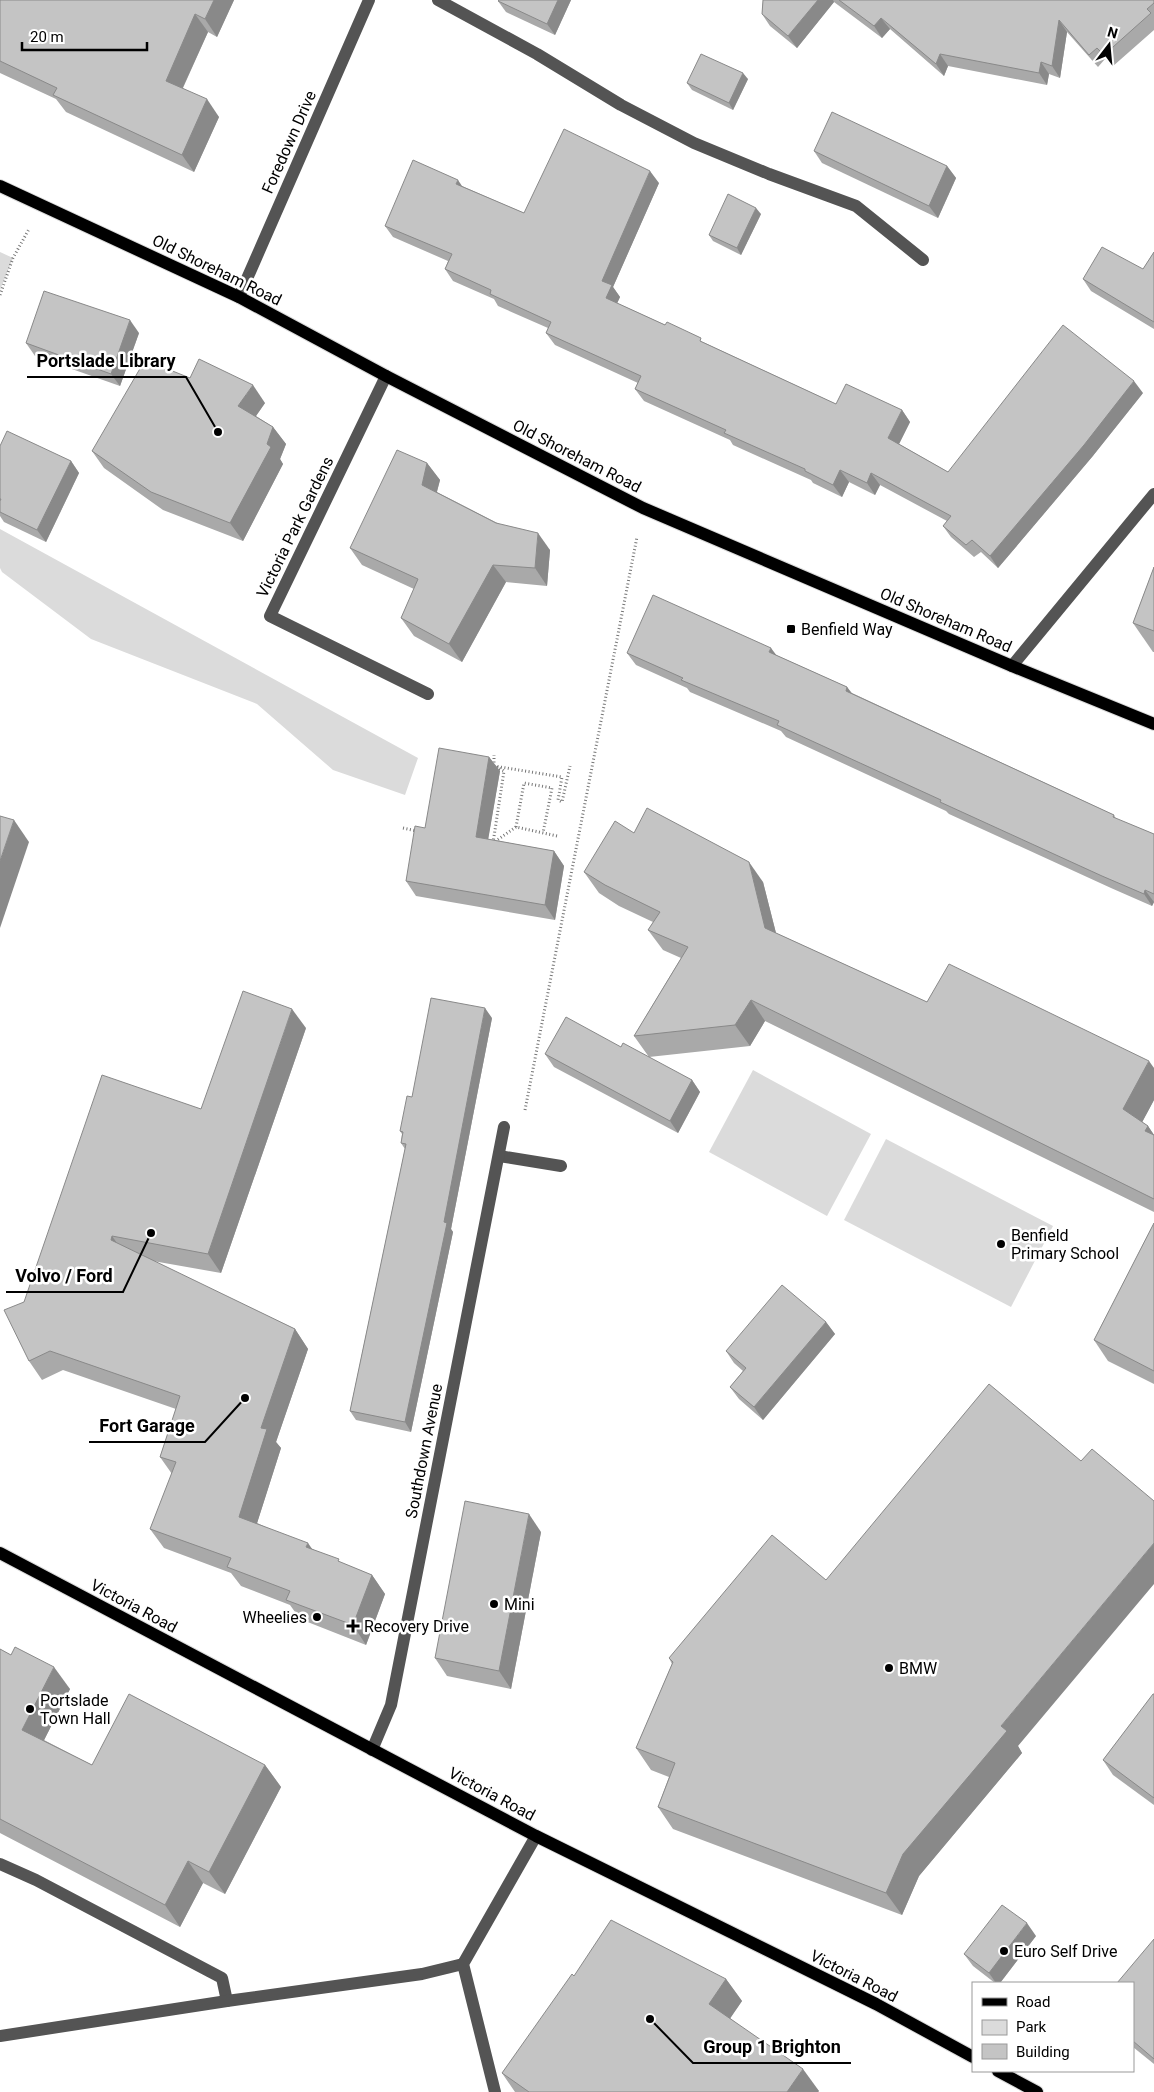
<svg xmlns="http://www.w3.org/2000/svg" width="1154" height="2092" font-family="Roboto,sans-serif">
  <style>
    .green { fill: #dbdbdb }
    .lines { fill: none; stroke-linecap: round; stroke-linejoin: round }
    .major-casing { stroke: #dbdbdb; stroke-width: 14 }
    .path { stroke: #767676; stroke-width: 3; stroke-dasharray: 1 2.5; stroke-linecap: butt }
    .minor { stroke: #545454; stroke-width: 12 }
    .major { stroke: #000; stroke-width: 12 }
    .wall { fill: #a9a9a9 }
    .shaded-wall { fill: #898989 }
    .building { fill: #c4c4c4; stroke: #898989 }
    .poi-dot { fill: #000; stroke: #fff; stroke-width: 2 }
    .labels { text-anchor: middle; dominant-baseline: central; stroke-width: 5; stroke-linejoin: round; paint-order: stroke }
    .street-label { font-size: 16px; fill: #000; stroke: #fff }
    .poi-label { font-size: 16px; fill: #000; stroke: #fff; text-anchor: start }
    .leader { fill: none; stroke: #000; stroke-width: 2 }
    .callout-dot { fill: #000; stroke: #fff; stroke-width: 2 }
    .callout-label { font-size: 18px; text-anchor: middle; font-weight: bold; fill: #000; stroke: #fff; stroke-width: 5; stroke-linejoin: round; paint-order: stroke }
  </style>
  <rect width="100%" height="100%" fill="#fff"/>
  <g class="green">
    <polygon points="0,252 13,258 0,290"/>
    <polygon points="0,529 418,758 405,795 333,770 257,704 91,639 2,572 0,568"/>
    <polygon points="753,1070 871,1134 827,1216 709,1152"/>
    <polygon points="886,1139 1053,1226 1011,1307 844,1220"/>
  </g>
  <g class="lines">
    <g class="major-casing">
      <g id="major">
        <polyline points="0,186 239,297 386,376 643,508 1012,666 1154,724"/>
        <polyline points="0,1553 536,1836 876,2004 973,2057"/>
        <polyline points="998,2071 1037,2092"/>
      </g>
    </g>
    <g class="path">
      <polyline points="0,295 13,258 29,229"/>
      <polyline points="494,766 494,755"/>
      <polyline points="516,827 524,783 552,788 543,833"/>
      <polyline points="403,828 417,831"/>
      <polyline points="557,836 516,827 493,843 504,771 494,766 562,777 558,800 562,802 570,766"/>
      <polyline points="525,1110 637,537"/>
    </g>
    <g class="minor">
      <polyline points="438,0 537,54 621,105 694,143 769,174 856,206 923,260"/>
      <polyline points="239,297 369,0"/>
      <polyline points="386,376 270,616 428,694"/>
      <polyline points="1012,666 1154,494"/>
      <polyline points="499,1156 561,1166"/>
      <polyline points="372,1750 391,1705 504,1127"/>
      <polyline points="0,1864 36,1880 222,1978 227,2001"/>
      <polyline points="0,2036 227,2001 422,1974 463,1964"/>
      <polyline points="495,2092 463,1964 536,1836"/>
    </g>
    <use href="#major" class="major"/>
  </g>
  <g class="wall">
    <polygon points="0,0 234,0 217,37 208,32 183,88 219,117 194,172 66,112 56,99 0,73"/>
    <polygon points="499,0 571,0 555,35 506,12 498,1"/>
    <polygon points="763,0 1154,0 1154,30 1112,67 1105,59 1098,67 1067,32 1060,78 1049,74 1047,85 948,66 944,76 890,29 882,38 834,2 797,48 770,26 762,14"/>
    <polygon points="748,79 733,110 692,90 687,83"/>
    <polygon points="814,151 947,166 956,178 938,218 822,163"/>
    <polygon points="659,183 613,287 620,297 617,303 705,343 836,404 902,410 910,422 899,444 948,472 1143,393 1092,457 998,568 981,552 974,557 951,537 943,526 947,521 880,485 875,495 849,482 842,497 813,483 811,480 733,445 730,440 644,401 635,389 638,383 555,345 546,333 548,328 498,306 494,299 453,281 445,269 448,261 393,237 385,226 462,186 524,213"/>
    <polygon points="761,214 741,255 713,241 709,235"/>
    <polygon points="1154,252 1154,329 1091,291 1083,279 1143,269"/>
    <polygon points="139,333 120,386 35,356 26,343"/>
    <polygon points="190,378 265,403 256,416 273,427 286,444 280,459 283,464 243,541 163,510 104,468 92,451"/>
    <polygon points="0,446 71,461 79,473 46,542 4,522 0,516"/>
    <polygon points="427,463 440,480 437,492 550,550 547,586 506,582 462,662 414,636 401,618 414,589 362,565 350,548"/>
    <polygon points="1154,567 1154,652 1153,652 1133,623"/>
    <polygon points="627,653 776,655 847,687 852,693 1114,815 1116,819 1154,834 1154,902 1152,906 1111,888 949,814 946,811 786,737 781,731 690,692 687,688 636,665"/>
    <polygon points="489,757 500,771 488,839 554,851 564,866 555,920 416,896 406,881 425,828"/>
    <polygon points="634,833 763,882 776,933 927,1002 1154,1068 1154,1100 1142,1122 1148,1126 1154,1135 1154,1212 765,1021 750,1046 649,1057 634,1036 681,958 663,950 648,930 653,922 619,906 599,893 584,872"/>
    <polygon points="492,1018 451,1229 453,1232 411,1432 356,1420 350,1411 405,1149 401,1143 402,1134 400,1131 412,1097"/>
    <polygon points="306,1028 221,1273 153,1261 295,1329 308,1349 276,1442 281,1448 257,1523 342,1563 372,1575 385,1594 366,1645 300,1619 290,1605 241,1586 231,1573 164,1548 150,1529 172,1474 160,1457 176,1409 63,1370 42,1380 29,1361 24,1302 201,1109"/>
    <polygon points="621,1047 692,1080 700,1092 678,1133 554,1067 545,1054"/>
    <polygon points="1154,1223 1154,1384 1108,1361 1094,1340"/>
    <polygon points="826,1322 835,1334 763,1420 739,1399 730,1387 743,1371 734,1363 726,1351"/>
    <polygon points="541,1532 511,1689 447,1676 435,1658"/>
    <polygon points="0,1649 70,1689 44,1740 92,1765 265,1765 281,1787 225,1894 203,1883 180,1927 0,1833"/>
    <polygon points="669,1658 1018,1746 1022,1753 919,1876 902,1915 673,1829 658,1807 669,1777 651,1770 636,1748 672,1664"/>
    <polygon points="1154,1694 1154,1805 1113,1775 1103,1760"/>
    <polygon points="1036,1936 1000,1983 995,1983 973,1966 964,1954"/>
    <polygon points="1154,1939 1154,2064 1133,2047 1133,1983"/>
    <polygon points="574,1976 726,1979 742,2001 730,2018 819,2091 818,2092 515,2092 502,2073"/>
  </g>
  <g class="shaded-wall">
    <polygon points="214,0 234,0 217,37 205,19"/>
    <polygon points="558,0 571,0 555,35 547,24"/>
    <polygon points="818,0 833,0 834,2 797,48 788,36"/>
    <polygon points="195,14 208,32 178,98 166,81"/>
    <polygon points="881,18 890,29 882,38 874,26"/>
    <polygon points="1059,20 1067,32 1060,78 1052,66"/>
    <polygon points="940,54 948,66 944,76 936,64"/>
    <polygon points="1041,62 1049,74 1047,85 1039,73"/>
    <polygon points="743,73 748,79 733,110 729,103"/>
    <polygon points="207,99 219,117 194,172 182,155"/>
    <polygon points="947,166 956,178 938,218 929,206"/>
    <polygon points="650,171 659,183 613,287 620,297 614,310 606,298 602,281"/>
    <polygon points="458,180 466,192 456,184"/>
    <polygon points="756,208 761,214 741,255 737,248"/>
    <polygon points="130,320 139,333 120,386 111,374"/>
    <polygon points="1134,381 1143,393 1092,457 998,568 990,556"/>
    <polygon points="253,385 265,403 251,423 238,406"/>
    <polygon points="902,410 910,422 896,450 888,438"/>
    <polygon points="273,427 286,444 280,459 283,464 243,541 230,523 267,444"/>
    <polygon points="71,461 79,473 46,542 37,530"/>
    <polygon points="427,463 440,480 434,502 422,485"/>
    <polygon points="840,470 849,482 842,497 833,485"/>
    <polygon points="871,473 880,485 875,495 867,483"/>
    <polygon points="538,533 550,550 547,586 535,568"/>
    <polygon points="493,565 506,582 462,662 449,644"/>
    <polygon points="771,648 780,660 769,652"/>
    <polygon points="847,687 856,700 846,691"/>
    <polygon points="489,757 500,771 486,852 476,837"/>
    <polygon points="14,820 29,842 0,928 0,861"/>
    <polygon points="554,851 564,866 555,920 545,905"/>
    <polygon points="749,862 763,882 780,949 765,928"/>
    <polygon points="1145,890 1154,902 1152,906 1144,894"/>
    <polygon points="751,1000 765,1021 750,1046 735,1025"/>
    <polygon points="485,1008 492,1018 451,1229 453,1232 411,1432 405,1422"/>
    <polygon points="292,1009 306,1028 221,1273 208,1254"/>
    <polygon points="1149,1061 1154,1068 1154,1100 1138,1130 1123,1109"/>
    <polygon points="692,1080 700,1092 678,1133 670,1121"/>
    <polygon points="1148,1126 1154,1135 1145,1131"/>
    <polygon points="112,1236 126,1256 111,1240"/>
    <polygon points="826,1322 835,1334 763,1420 754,1407"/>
    <polygon points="295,1329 308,1349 276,1442 281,1448 253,1536 239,1517 261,1428"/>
    <polygon points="529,1514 541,1532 511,1689 499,1671"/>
    <polygon points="308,1543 321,1562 306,1547"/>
    <polygon points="1154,1543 1154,1584 1018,1746 1022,1753 919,1876 902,1915 886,1893 903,1854 1001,1726"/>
    <polygon points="372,1575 385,1594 366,1645 353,1625"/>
    <polygon points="54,1667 70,1689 38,1752 22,1730"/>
    <polygon points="265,1765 281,1787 225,1894 209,1872"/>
    <polygon points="188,1861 203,1883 180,1927 165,1905"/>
    <polygon points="1027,1923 1036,1936 1000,1983 996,1983 989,1973"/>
    <polygon points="726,1979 742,2001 725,2026 709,2004"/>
    <polygon points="803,2069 819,2091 818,2092 787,2092"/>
  </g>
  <g class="building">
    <polygon points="0,0 214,0 205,19 195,14 166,81 207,99 182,155 53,95 57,88 0,61"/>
    <polygon points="499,0 558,0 547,24 498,1"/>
    <polygon points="763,0 818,0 788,36 762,14"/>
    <polygon points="839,0 1154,0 1154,3 1147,9 1151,13 1104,55 1097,48 1089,55 1059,20 1052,66 1041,62 1039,73 940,54 936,64 881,18 874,26"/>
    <polygon points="701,54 743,73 729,103 687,83"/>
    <polygon points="832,112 947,166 929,206 814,151"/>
    <polygon points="564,129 650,171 602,281 612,285 606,298 665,325 667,322 701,338 700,341 836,404 846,384 902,410 888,438 948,472 1063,325 1134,381 1084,445 990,556 972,540 966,545 943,526 951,516 871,473 867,483 840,470 833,485 805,471 805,469 724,433 726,430 635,389 641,376 546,333 551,322 490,294 491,290 445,269 452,254 385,226 413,160 458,180 456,184 524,213"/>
    <polygon points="728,194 756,208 737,248 709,235"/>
    <polygon points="1102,247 1143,269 1154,252 1154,322 1083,279"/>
    <polygon points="44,291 130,320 111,374 26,343"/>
    <polygon points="199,359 253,385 238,406 273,427 267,444 271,447 230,523 151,492 92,451 145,360 190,378"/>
    <polygon points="7,431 71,461 37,530 0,512 0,501 1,499 0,499 0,446"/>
    <polygon points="397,450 427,463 422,485 496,523 538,533 535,568 493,565 449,644 401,618 418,579 350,548"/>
    <polygon points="1154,567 1154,631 1133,623"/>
    <polygon points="653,595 771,648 769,652 847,687 846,691 1114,815 1113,817 1154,834 1154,894 1145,890 1144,894 1102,876 940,802 941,800 777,725 779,721 681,680 683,678 627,653"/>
    <polygon points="439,748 489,757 476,837 554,851 545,905 406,881 415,826 425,828"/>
    <polygon points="647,808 749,862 765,928 927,1002 949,964 1149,1061 1123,1109 1148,1126 1145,1131 1154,1135 1154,1199 751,1000 735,1025 634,1036 688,947 648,930 660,912 605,885 584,872 615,821 634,833"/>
    <polygon points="0,816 14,820 0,861"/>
    <polygon points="243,991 292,1009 208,1254 112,1236 111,1240 295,1329 261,1428 267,1429 239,1517 308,1543 306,1547 339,1559 338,1561 372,1575 353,1625 286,1600 290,1591 227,1567 231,1558 150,1529 176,1462 160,1457 180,1396 50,1351 29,1361 4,1310 24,1302 102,1075 201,1109"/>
    <polygon points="431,998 485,1008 444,1222 447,1223 405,1422 350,1411 406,1144 401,1143 403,1132 400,1131 407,1096 412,1097"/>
    <polygon points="566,1017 621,1047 623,1043 692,1080 670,1121 545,1054"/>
    <polygon points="1154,1223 1154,1371 1094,1340"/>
    <polygon points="782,1285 826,1322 754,1407 730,1387 746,1368 726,1351"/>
    <polygon points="989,1384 1081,1461 1092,1449 1154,1501 1154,1543 1001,1726 1007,1731 903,1854 886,1893 658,1807 675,1763 636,1748 673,1662 669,1658 772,1535 826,1580"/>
    <polygon points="465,1501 529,1514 499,1671 435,1658"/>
    <polygon points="15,1647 54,1667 22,1730 92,1765 129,1694 265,1765 209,1872 188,1861 165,1905 0,1819 0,1649 11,1655"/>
    <polygon points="1153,1694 1154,1694 1154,1798 1103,1760"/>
    <polygon points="1002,1905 1027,1923 989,1973 964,1954"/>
    <polygon points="611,1920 726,1979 709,2004 803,2069 787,2092 529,2092 502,2073 572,1974 574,1976"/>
    <polygon points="1154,1939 1154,2059 1133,2041 1133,1983 1117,1983"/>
  </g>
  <g class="poi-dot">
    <rect x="786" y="624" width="10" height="10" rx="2.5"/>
    <circle cx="1001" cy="1244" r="5"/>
    <circle cx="494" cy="1604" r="5"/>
    <circle cx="317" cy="1617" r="5"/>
    <path d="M350.5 1618.5h5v5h5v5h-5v5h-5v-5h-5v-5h5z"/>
    <circle cx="889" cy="1668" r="5"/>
    <circle cx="30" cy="1709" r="5"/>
    <circle cx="1004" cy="1951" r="5"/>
  </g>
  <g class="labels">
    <g class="street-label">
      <text transform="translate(289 142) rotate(-66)">Foredown Drive</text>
      <text transform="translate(217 270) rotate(26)">Old Shoreham Road</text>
      <text transform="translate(577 456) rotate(27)">Old Shoreham Road</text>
      <text transform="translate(295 527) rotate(-64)">Victoria Park Gardens</text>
      <text transform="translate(946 620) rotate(23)">Old Shoreham Road</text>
      <text transform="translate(424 1451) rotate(-79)">Southdown Avenue</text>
      <text transform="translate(134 1606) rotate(28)">Victoria Road</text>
      <text transform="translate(492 1794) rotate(28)">Victoria Road</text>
      <text transform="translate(854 1976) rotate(27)">Victoria Road</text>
    </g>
    <g class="poi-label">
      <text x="801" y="629">Benfield Way</text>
      <text x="1011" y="1235">Benfield<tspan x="1011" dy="18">Primary School</tspan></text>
      <text x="504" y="1604">Mini</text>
      <text x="307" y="1617" text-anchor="end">Wheelies</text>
      <text x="364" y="1626">Recovery Drive</text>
      <text x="899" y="1668">BMW</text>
      <text x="40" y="1700">Portslade<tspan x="40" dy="18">Town Hall</tspan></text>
      <text x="1014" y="1951">Euro Self Drive</text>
    </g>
  </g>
  <path class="leader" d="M218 432L186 377H27M151 1233L123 1292H6M245 1398L205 1442H89M650 2019L693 2063H851"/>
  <g class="callout-dot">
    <circle cx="218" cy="432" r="5"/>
    <circle cx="151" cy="1233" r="5"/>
    <circle cx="245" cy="1398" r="5"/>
    <circle cx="650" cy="2019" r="5"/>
  </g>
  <g class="callout-label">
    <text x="106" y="367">Portslade Library</text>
    <text x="64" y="1282">Volvo / Ford</text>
    <text x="147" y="1432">Fort Garage</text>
    <text x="772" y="2053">Group 1 Brighton</text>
  </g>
  <rect x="972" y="1982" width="162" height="90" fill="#ffffff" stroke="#999999"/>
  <rect x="982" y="1998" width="25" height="8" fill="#000000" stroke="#999999"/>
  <text x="1016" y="2007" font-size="15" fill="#000000">Road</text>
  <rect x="982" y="2020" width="25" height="15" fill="#dbdbdb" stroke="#999999"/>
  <text x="1016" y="2032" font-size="15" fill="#000000">Park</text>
  <rect x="982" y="2044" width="25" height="15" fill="#c4c4c4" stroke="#999999"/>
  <text x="1016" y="2057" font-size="15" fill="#000000">Building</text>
  <g transform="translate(1109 45) rotate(16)" stroke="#ffffff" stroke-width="4" paint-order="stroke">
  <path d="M0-4L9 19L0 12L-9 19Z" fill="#000000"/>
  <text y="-8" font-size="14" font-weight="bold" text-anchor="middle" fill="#000000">N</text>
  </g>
  <path d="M22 42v8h125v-8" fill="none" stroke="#000000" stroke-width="2.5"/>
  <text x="30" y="42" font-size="15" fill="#000000" stroke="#ffffff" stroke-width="4" paint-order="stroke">20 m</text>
</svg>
